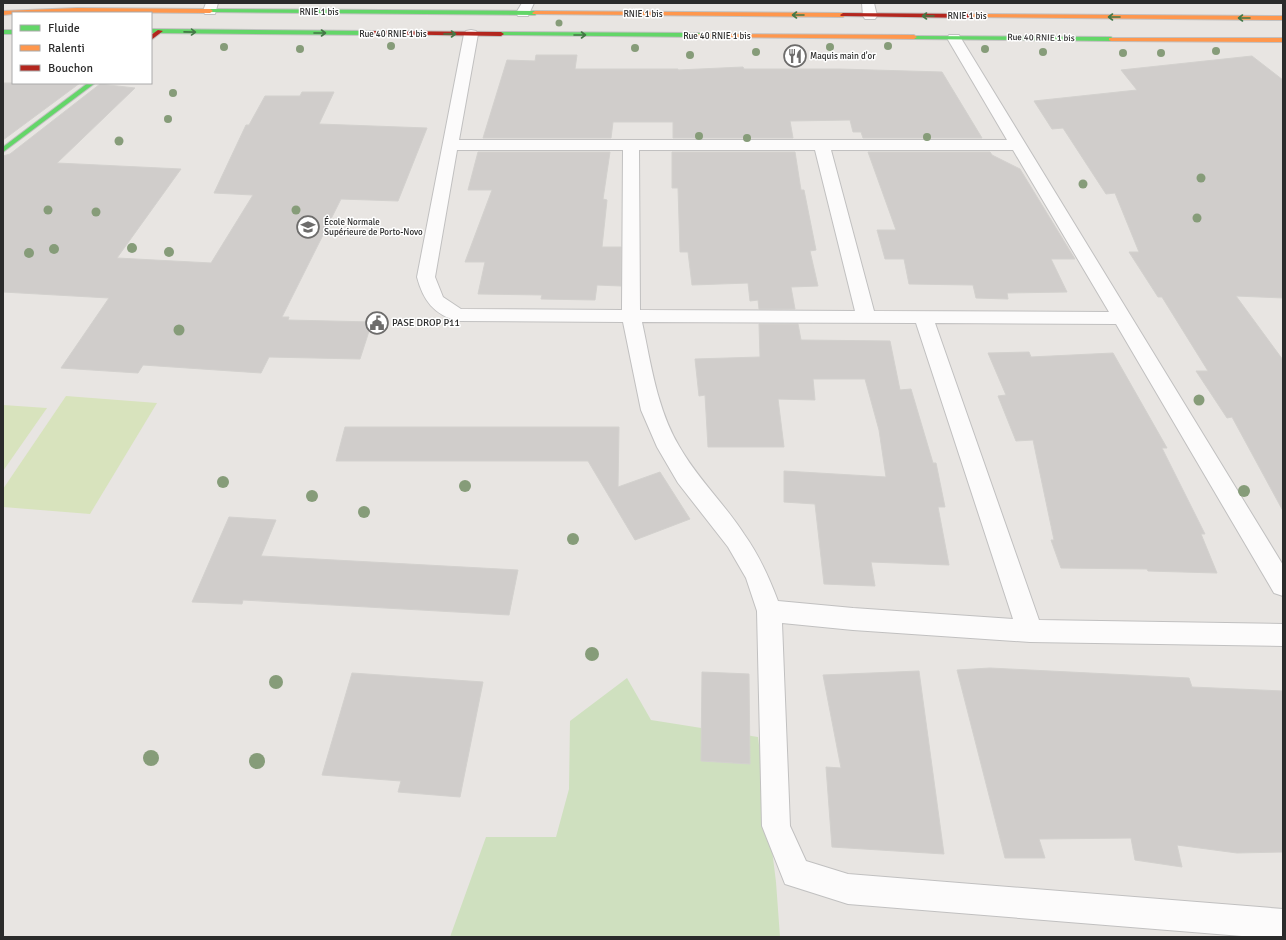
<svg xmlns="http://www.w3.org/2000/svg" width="1286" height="940" font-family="Signika,sans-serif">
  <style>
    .green { fill: #cfe0bf }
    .pitch { fill: #d8e3bd }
    .building { fill: #d0cdcb; stroke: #d3d1ce }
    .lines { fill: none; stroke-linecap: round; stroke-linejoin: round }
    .street-casing { stroke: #c1c0c0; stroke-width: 2 }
    .fast-casing { stroke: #c1c0c0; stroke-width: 2 }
    .slow-casing { stroke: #c1c0c0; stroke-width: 2 }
    .jam-casing { stroke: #c1c0c0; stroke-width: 2 }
    .street { fill: #fcfbfb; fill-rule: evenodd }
    .fast { fill: #63d668; fill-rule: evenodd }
    .slow { fill: #ff974d; fill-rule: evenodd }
    .jam { fill: #b3261e; fill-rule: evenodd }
    .tree { fill: #869c79 }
    .oneway { stroke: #447846 }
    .labels { text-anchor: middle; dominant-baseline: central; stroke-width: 3; stroke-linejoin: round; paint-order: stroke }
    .far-street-label { font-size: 9px; fill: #2b2b2b; stroke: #fff }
    .far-poi-label { font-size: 9px; fill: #2b2b2b; stroke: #fff; text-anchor: start }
    .poi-label { font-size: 10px; fill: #2b2b2b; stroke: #fff; text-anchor: start }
  </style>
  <rect width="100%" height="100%" fill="#e8e5e2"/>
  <polygon class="green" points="627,678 651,720 758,737 776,882 780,937 450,937 486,837 556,837 569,789 570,721"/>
  <g class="pitch">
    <polygon points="66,396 157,403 90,514 3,507 3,489"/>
    <polygon points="3,405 47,408 3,471"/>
  </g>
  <g class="building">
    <polygon points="536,55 577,55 575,69 678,69 678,70 743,67 744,69 839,69 942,72 982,138 863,138 861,132 853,132 850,120 790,121 793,138 673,138 673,122 613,122 611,138 483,138 507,60 535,61"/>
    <polygon points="1252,56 1283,80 1283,298 1236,296 1283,360 1283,511 1232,417 1227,418 1196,371 1208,371 1162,297 1158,297 1129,252 1139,252 1115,193 1106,194 1063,128 1052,129 1034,101 1137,90 1121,70"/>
    <polygon points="3,83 80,83 3,140"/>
    <polygon points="100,84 135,88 57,163 181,169 117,258 211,263 253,195 214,193 246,125 249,125 265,96 300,96 302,92 334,92 319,124 427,128 398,201 341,199 282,317 289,317 288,320 372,322 360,359 269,357 261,373 143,365 138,373 61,368 109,298 3,292 3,156 10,154"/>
    <polygon points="478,152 610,152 603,199 607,200 602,247 621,247 621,286 597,285 595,300 541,299 542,295 478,294 485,262 465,262 492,190 468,190"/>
    <polygon points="672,152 795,152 801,190 804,190 816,250 810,251 818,286 791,287 795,309 759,309 758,300 750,301 748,283 692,285 688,252 680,252 678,188 672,188"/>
    <polygon points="868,152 990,152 992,155 1020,169 1075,259 1051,259 1067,292 1007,293 1008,299 976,298 973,285 909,284 904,259 885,259 877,230 896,230"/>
    <polygon points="759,324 798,324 801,340 890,341 900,390 911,389 933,463 936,463 945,507 938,507 949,565 871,562 875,586 824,584 815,504 784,502 784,471 886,477 879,430 865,379 813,379 815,400 778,399 784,447 708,447 705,395 699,396 695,359 760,357"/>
    <polygon points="1029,352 1031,357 1113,353 1167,448 1162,448 1205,534 1201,534 1217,573 1148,571 1147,569 1061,568 1051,540 1054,540 1033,440 1016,441 998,396 1006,395 988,353"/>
    <polygon points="345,427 619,427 618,487 660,472 690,519 635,540 588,461 336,461"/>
    <polygon points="229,517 276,520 261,556 518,570 509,615 243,600 242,604 192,602"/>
    <polygon points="990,668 1189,678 1192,687 1283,691 1283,852 1237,853 1177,845 1182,867 1135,860 1131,838 1039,839 1045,858 1005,858 957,670"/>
    <polygon points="919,671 944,854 832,847 826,767 841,768 823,675"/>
    <polygon points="702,672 749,674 750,764 701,761"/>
    <polygon points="352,673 483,682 460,797 398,792 401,781 322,775"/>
  </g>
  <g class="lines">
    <g class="street-casing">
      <g id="street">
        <polygon points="206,3 218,3 215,14 205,14 203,11"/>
        <polygon points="522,3 534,3 528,16 518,16 516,13"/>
        <polygon points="862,3 874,3 877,16 875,19 865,19 863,16"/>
        <path d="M471,30L476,31L478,34L459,140H1007L947,38L949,35H959L1283,565V596L1274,593L1116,324L935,323L1039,620L1283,624V646L1030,642L853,630L782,623L790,826L806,861L848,874L1283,909V937H1254L848,904L785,884L762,826L757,611L746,578L728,547L678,483L657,447L641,410L623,322L458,321C434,315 423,300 417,277L464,34L466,31ZM457,150H623L622,310L461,309L443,297L435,277ZM639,150H815L855,311L640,310ZM831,150H1013L1109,312L874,311ZM642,322L916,323L1013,619L853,608L778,601C769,577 759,555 744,534C724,503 697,478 679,446C657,409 651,364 642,322Z"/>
      </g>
    </g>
    <g class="fast-casing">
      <g id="fast">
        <polygon points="210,9 535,11 538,13 535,15 208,12 208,10"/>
        <polygon points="151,29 373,31 376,33 373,35 151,33"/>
        <rect x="3" y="30" width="10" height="4"/>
        <polygon points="501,32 699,33 702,35 699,37 499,35 498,34"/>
        <polygon points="912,36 1111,37 1114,39 1111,41 914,39 912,38"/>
        <polygon points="88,83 95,83 3,152 3,147"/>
      </g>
    </g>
    <g class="slow-casing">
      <g id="slow">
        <polygon points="77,8 210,9 213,11 210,13 77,12 13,13 13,14 3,15 3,11"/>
        <polygon points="535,11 843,13 846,15 843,17 533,14 532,13"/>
        <polygon points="971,14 1283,16 1283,20 969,17 969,15"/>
        <polygon points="697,34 914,35 917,37 914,39 699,37 697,36"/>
        <polygon points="1109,38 1283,38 1283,42 1111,41 1109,40"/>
      </g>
    </g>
    <g class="jam-casing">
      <g id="jam">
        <polygon points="843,13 971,14 974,16 971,18 841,16 840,15"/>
        <polygon points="158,30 163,31 151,40 151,35"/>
        <polygon points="373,31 501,32 504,34 501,36 371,34 370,33"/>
      </g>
    </g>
    <use href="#street" class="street"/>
    <use href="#fast" class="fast"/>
    <use href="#slow" class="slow"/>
    <use href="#jam" class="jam"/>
  </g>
  <g class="tree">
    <circle cx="559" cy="23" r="3.5"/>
    <circle cx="391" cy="46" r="4"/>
    <circle cx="888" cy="46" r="4"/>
    <circle cx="224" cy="47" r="4"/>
    <circle cx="830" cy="47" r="4"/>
    <circle cx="635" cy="48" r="4"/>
    <circle cx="300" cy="49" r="4"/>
    <circle cx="985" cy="49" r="4"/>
    <circle cx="1216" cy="51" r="4"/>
    <circle cx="756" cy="52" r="4"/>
    <circle cx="1043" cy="52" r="4"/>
    <circle cx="1123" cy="53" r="4"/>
    <circle cx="1161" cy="53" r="4"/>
    <circle cx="690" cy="55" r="4"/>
    <circle cx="173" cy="93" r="4"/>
    <circle cx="168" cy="119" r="4"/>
    <circle cx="699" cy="136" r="4"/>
    <circle cx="927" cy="137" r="4"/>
    <circle cx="747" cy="138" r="4"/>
    <circle cx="119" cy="141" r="4.5"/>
    <circle cx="1201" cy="178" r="4.5"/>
    <circle cx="1083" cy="184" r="4.5"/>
    <circle cx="48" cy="210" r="4.5"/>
    <circle cx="296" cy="210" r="4.5"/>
    <circle cx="96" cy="212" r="4.5"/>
    <circle cx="1197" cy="218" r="4.5"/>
    <circle cx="132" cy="248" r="5"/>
    <circle cx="54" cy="249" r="5"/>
    <circle cx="169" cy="252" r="5"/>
    <circle cx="29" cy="253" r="5"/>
    <circle cx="179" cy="330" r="5.5"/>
    <circle cx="1199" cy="400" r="5.5"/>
    <circle cx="223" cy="482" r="6"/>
    <circle cx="465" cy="486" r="6"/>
    <circle cx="1244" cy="491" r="6"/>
    <circle cx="312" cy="496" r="6"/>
    <circle cx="364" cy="512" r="6"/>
    <circle cx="573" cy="539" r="6"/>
    <circle cx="592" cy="654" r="7"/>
    <circle cx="276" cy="682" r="7"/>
    <circle cx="151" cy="758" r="8"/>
    <circle cx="257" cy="761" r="8"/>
  </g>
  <defs><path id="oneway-shaft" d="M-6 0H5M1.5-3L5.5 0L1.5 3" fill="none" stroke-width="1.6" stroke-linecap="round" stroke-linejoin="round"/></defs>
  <g class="oneway">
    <use href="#oneway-shaft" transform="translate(798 15) rotate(-180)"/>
    <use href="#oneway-shaft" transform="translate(928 16) rotate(-180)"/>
    <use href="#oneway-shaft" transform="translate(1114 17) rotate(-180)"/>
    <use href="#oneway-shaft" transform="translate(1244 18) rotate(-180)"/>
    <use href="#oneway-shaft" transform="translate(190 32) rotate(1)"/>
    <use href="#oneway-shaft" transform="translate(320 33)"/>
    <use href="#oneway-shaft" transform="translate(450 34)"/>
    <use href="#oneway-shaft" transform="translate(580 35)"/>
  </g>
  <defs>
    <g id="restaurant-ring" transform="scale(1.15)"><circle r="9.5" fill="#fff" stroke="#6d6c6b" stroke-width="1.5"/><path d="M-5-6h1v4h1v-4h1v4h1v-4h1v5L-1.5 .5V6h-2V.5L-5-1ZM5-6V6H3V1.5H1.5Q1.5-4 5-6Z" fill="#6d6c6b"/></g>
    <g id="university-ring" transform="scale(1.15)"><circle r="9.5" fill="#fff" stroke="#6d6c6b" stroke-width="1.5"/><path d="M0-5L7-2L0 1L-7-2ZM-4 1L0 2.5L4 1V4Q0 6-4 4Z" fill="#6d6c6b"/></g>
    <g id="civic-ring" transform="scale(1.15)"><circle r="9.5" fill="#fff" stroke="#6d6c6b" stroke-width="1.5"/><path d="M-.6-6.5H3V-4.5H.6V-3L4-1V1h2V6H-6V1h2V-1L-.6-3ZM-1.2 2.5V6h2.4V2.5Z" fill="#6d6c6b"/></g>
  </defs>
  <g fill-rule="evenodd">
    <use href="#restaurant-ring" x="795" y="56"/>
    <use href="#university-ring" x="308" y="227"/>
    <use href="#civic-ring" x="377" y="323"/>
  </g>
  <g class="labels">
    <g class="far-street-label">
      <text x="319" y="12">RNIE 1 bis</text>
      <text x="643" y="14">RNIE 1 bis</text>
      <text x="967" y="16">RNIE 1 bis</text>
      <text x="393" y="34">Rue 40 RNIE 1 bis</text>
      <text x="717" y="36">Rue 40 RNIE 1 bis</text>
      <text transform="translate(1041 38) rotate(1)">Rue 40 RNIE 1 bis</text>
    </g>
    <g class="far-poi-label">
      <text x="810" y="56">Maquis main d'or</text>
      <text x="324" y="222">École Normale<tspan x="324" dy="10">Supérieure de Porto-Novo</tspan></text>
    </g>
    <g class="poi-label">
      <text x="392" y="323">PASE DROP P11</text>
    </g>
  </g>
  <rect width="1286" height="940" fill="none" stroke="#2b2b2b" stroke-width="8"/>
  <rect x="12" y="12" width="140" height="72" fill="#ffffff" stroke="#aaaaaa"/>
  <rect x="20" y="25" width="20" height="6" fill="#63d668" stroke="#aaaaaa"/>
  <text x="48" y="32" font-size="12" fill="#2b2b2b">Fluide</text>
  <rect x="20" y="45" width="20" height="6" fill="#ff974d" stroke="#aaaaaa"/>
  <text x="48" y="52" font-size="12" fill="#2b2b2b">Ralenti</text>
  <rect x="20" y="65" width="20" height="6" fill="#b3261e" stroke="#aaaaaa"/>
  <text x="48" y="72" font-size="12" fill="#2b2b2b">Bouchon</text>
</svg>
